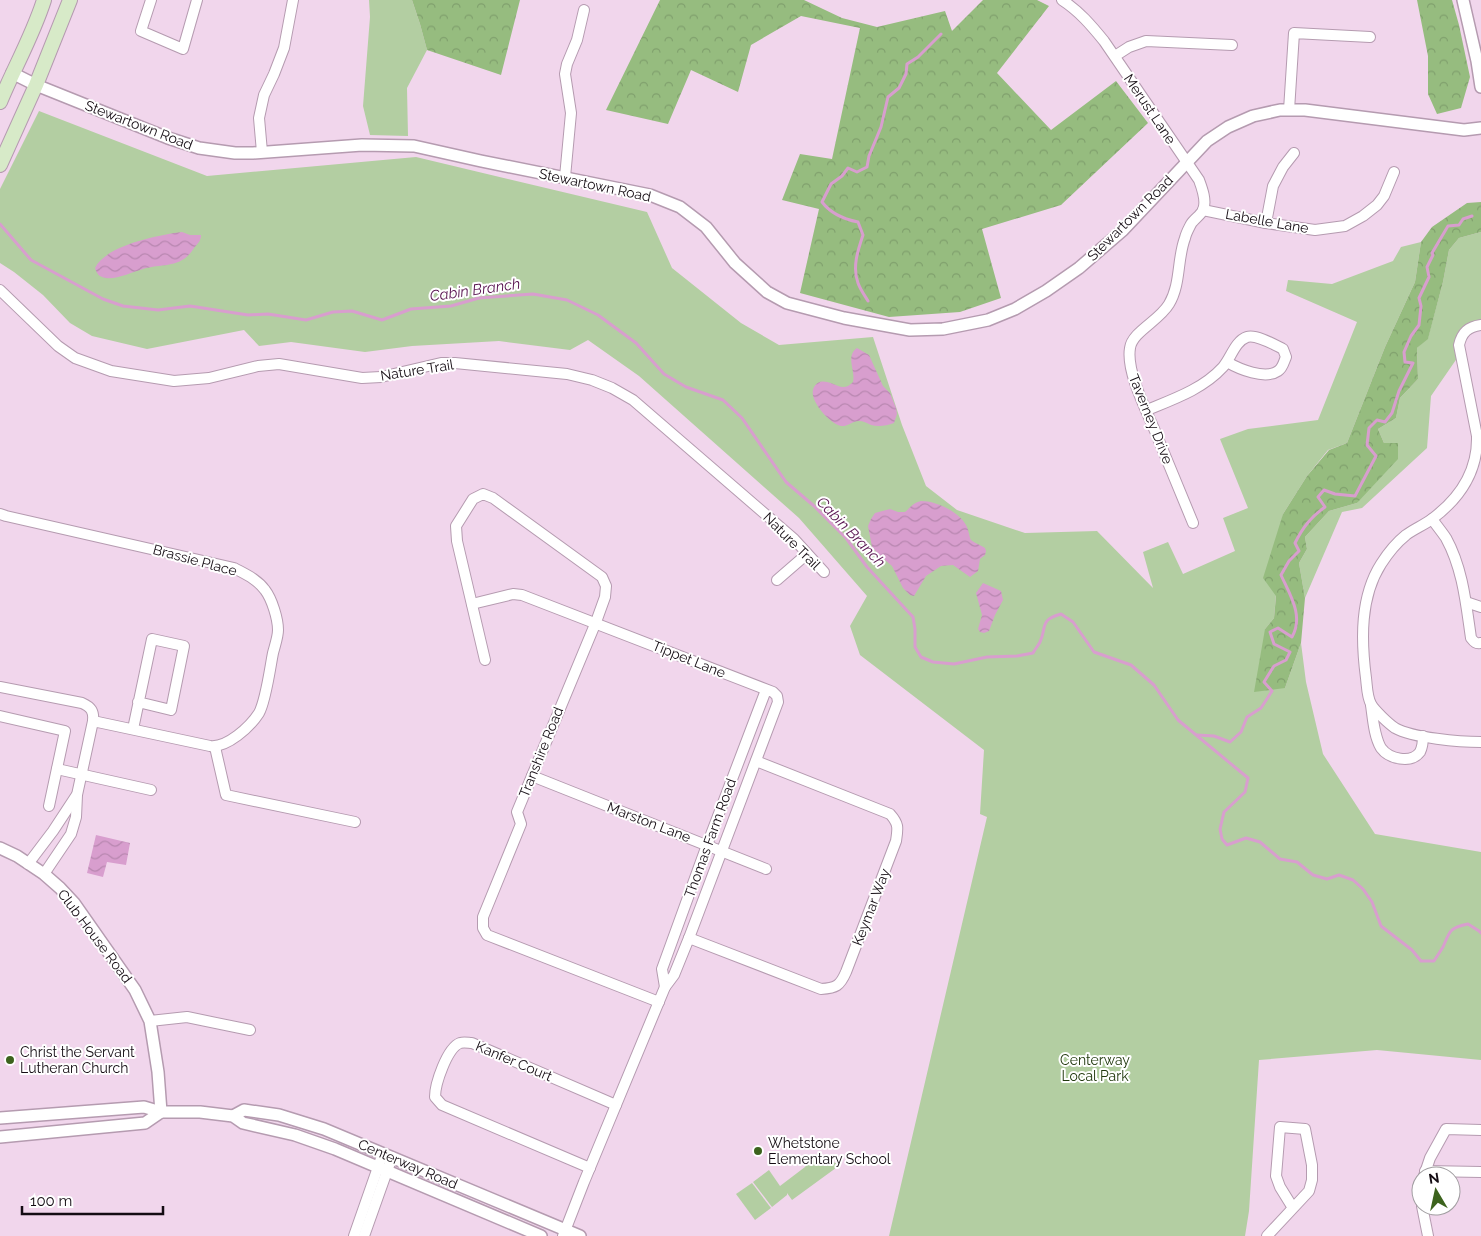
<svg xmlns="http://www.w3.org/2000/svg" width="1481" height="1236" font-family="Raleway,sans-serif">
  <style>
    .green { fill: #b3cea2 }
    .forest { fill: url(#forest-crowns) }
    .water { fill: url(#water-waves) }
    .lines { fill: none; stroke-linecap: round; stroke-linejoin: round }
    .stream { stroke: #d89ece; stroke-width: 3 }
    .minor-casing { stroke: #b59bb0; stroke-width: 12 }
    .tertiary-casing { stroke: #b59bb0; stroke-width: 14 }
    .secondary-casing { stroke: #b59bb0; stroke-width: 16 }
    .minor { stroke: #fff; stroke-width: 10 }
    .tertiary { stroke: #fff; stroke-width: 11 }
    .secondary { stroke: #d7eac8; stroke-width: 14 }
    .poi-dot { fill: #3c631d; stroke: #fff; stroke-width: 2 }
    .labels { text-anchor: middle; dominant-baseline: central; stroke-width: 4; stroke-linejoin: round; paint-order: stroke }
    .street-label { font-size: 14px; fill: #140c13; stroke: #fff }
    .poi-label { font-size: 14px; fill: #140c13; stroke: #fff; text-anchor: start }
    .park-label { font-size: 14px; fill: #20380d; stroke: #fff }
    .water-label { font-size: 15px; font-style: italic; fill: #581350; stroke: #fff }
  </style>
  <defs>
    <pattern id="forest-crowns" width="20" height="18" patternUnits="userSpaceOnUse" patternTransform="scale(1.25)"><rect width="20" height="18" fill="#96bc7f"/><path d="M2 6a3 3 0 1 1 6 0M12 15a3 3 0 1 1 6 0" fill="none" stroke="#80a06d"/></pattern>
    <pattern id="water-waves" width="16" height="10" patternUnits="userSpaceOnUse" patternTransform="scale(1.25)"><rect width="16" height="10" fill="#d89ece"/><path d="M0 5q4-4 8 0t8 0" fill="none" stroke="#b887b0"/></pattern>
  </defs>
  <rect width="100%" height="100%" fill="#f1d6ec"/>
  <g class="green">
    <polygon points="369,0 412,0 420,24 427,50 407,88 408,136 370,135 363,106 370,17"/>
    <polygon points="39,111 207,176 416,157 647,212 672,268 741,323 779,345 873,337 902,425 926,486 957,510 1025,533 1097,531 1153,588 1143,552 1168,542 1183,574 1235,551 1223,518 1248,508 1220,439 1248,429 1318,420 1357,322 1286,291 1288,280 1332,284 1393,261 1401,247 1421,242 1415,282 1385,347 1347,443 1328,450 1307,476 1283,514 1274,618 1265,629 1285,688 1301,643 1306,682 1323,754 1375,834 1481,852 1481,1060 1377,1050 1259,1060 1249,1211 1245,1236 889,1236 987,817 980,814 984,750 860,655 850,626 867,596 799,518 639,376 588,340 570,350 499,341 412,346 365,352 291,342 259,346 244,330 147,349 92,336 70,323 43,295 14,272 0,263 0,189"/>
    <polygon points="1481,232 1481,325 1466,330 1460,354 1431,396 1427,448 1362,508 1342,512 1305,598 1299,563 1307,549 1305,537 1329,511 1357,503 1384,443 1378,429 1396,418 1400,398 1418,379 1417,348 1428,338 1443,282 1449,250 1459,238"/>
    <polygon points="815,1154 840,1165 792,1200 787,1193 787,1195 772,1207 753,1182 769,1170 780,1186 805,1167"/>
    <polygon points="752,1183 771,1208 755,1220 736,1194"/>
  </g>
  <g class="forest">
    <polygon points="412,0 520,0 501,75 427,50 420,24"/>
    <polygon points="660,0 804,0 842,18 877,27 945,11 952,31 983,0 1037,0 1049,6 997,73 1051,130 1116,81 1148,123 1061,205 982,229 1001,298 960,312 889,317 800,293 819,209 782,200 800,154 832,159 860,28 801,16 751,45 738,92 691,70 668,124 606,110"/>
    <polygon points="1417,0 1452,0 1459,25 1470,77 1461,108 1437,114 1428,94 1428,56"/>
    <polygon points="1481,202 1481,232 1459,238 1449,250 1443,282 1428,339 1417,348 1418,379 1400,398 1396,418 1378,429 1384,443 1398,443 1398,459 1357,503 1329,511 1305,537 1307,549 1299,563 1305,598 1301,643 1285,688 1254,692 1265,629 1274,618 1276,596 1263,578 1283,514 1307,476 1329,450 1347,443 1385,347 1415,282 1421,242 1432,227 1467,203"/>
  </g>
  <g class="water">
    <path d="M182,232L190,235H201C201,241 198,243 194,248C181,269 163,263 143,269C133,272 115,280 106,278C99,277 97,274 95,268C106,245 159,235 182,232Z"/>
    <path d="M857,348L869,355L883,386L890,393L896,408L897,414L894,423C886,426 878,427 871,425C867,423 863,421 859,421C853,421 847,427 841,426C830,424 807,399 814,387C821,375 834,386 843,387C847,387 850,385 853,382C856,371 845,356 857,348Z"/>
    <path d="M921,501C936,501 958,511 966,525C969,530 969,537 971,540C974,543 981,545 985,548L986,551L985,555L980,559L978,571L970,577L953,565L941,566L926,576L914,596L910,595L903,588L892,566L878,554L872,547L868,526L871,519L875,513L890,509L898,512H905C911,507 913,503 921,501Z"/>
    <polygon points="983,583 1001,591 1003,600 995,615 989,631 984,633 980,632 978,629 982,615 976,593"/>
    <polygon points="96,835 130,843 126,865 107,862 103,877 87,873"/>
  </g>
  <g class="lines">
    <g class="stream">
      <path d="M0,224L31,260L103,299L123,306L158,310L190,306L248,315L268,314L306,320L333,312L352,311L382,320L411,309L451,306L479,298L533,294L567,300L598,315L636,343L664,374L686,387L723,400L742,418L786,482L814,506L846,538L867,567L913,617L915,629V647L921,657L933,662L954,664L987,657L1017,656L1033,653C1035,649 1038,646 1040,642C1047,627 1039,620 1061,614L1073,622L1094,652L1131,665L1154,685L1178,720L1248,778L1245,792L1224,812L1220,829L1222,839L1227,845L1246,838L1260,842L1280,859L1297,862L1313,875L1327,879L1339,875L1353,880L1363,889L1372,902L1381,926L1412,950L1421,961H1434C1437,956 1440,952 1443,947C1450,931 1449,928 1468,924L1479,931L1481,933"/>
      <path d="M868,301C865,296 860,289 858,283C852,267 858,250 863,235L858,222C843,219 831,214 822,202L831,184L842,176L848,168L857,172L867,167L869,156L881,127L888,97L899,88L906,74L907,64L918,57L941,34"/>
      <path d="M1197,735L1214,736L1230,742L1241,732L1247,717L1261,708L1272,691L1264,682L1274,666L1286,660L1290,652L1274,644L1270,632L1278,628L1292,637C1304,616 1290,595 1281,575L1289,561L1299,551L1295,543C1303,527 1311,517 1325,507L1318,497L1324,490L1335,494L1355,496L1376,456L1367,445L1369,428L1377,420L1385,422L1392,413L1399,391L1413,363L1405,362L1404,352L1411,336L1419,325L1421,306L1419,298L1429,277L1427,267L1433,255L1432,253L1448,226L1459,225L1463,219L1472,216"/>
    </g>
    <g class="minor-casing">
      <g id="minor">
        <polyline points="151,0 141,31 183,49 197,0"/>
        <path d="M1062,0C1079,11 1091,25 1104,41L1199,180C1202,188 1207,201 1203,210C1201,215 1194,219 1191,224C1189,228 1186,233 1185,238C1177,259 1181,284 1169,304C1159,321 1132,332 1130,348C1126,371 1146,410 1155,431C1168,462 1180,492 1193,523"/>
        <polyline points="1115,56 1129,47 1146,41 1232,45"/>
        <polyline points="1289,110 1294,33 1370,37"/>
        <polyline points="262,152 259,118 264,95 274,74 284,48 293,0"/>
        <polyline points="565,177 571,113 565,74 567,64 577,40 584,10"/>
        <polyline points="1203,210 1266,223 1315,230 1345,226 1363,216 1377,205 1384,196 1394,172"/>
        <polyline points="1266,223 1273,186 1283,167 1294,153"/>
        <polyline points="0,290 58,346 75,358 111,371 174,381 209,378 258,366 279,364 362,378 381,377 441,363 455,363 567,374 592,380 612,388 633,400 794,539 824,572"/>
        <path d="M1481,325C1468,327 1462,332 1459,345L1477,436C1478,472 1460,498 1432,519C1424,525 1414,529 1406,535C1396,543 1388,553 1381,564C1360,597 1361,640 1366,678C1367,686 1367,697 1371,704C1374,710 1389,724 1395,728C1413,738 1460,742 1481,742"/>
        <path d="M1147,410C1174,399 1203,389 1223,367C1231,358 1235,341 1247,337C1256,334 1275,345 1283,349L1286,357C1284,361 1283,368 1278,371C1265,380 1239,369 1227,362"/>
        <path d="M0,514L6,516L234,568C245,574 257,579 265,590C272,599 278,619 278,630C278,637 275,645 273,653C270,668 266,700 259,713C250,727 227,748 210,746L93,721L77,795L76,817L71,834L44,874"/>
        <path d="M1432,519C1437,526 1442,532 1446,538C1463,569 1466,604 1471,638C1474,642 1476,644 1481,643"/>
        <polyline points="777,580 807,554"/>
        <polyline points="1466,602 1481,607"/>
        <polyline points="472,604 513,594 522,595 773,692 777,696 778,702 689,938 674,975 665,987 584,1182 563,1236"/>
        <polyline points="485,660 457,541 456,526 473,499 483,494 493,498 602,577 606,586 605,597 596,622 517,812 521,824 483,917 483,928 487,935 659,1002"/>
        <path d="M0,687L82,703C91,707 94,711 93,721"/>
        <path d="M1371,705C1373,719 1374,736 1381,748C1389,759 1411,764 1420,752C1422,748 1423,741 1423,736"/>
        <polyline points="0,716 65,731 49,806"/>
        <polyline points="133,729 152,639 184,646 171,710 138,702"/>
        <polyline points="215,747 226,795 355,822"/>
        <polyline points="57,769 151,790"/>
        <polyline points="532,776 766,869"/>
        <polyline points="28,864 53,831 76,796"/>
        <path d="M689,938L821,989C836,988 840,986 846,972L896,841C898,828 899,824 890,814L756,761"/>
        <polyline points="665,987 662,969 707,845 766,690"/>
        <polyline points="150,1021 187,1017 250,1030"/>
        <path d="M590,1168L442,1105L435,1097C435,1084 447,1048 460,1043C464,1042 469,1043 472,1043L616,1105"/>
        <polyline points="1425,1171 1481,1172"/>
        <polyline points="1424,1176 1430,1158 1446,1129 1481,1130"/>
        <polyline points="1421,1189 1421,1193"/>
        <polyline points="1422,1206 1428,1236"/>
        <polyline points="354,1236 383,1153"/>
        <polyline points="364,1236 392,1157"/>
        <polyline points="1267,1236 1309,1191 1312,1180 1312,1165 1305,1129 1280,1127 1276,1176 1280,1187 1293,1208"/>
      </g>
    </g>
    <g class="tertiary-casing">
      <g id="tertiary">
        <polyline points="1463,0 1477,61 1481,87"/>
        <polyline points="12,73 36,85 168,138 199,148 235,153 253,153 362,145 414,146 481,161 650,195 680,207 706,227 735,263 767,292 787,303 844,318 910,330 943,329 988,320 1015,309 1046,291 1079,268 1123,230 1207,141 1228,127 1253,116 1280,110 1305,110 1464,130 1481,128"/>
        <polyline points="0,848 17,856 44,874 60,888 74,903 135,990 150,1021 158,1072 161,1112"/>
        <polyline points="233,1116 244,1110 279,1115 324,1129 580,1236"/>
        <polyline points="0,1118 144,1107 161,1112 200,1112 233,1116 243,1123 295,1135 335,1149 541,1236"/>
        <polyline points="0,1137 145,1123 161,1112"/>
      </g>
    </g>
    <g class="secondary-casing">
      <g id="secondary">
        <path d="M0,102C14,68 33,35 44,0"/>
        <polyline points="0,165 36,85 70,0"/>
      </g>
    </g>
    <use href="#minor" class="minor"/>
    <use href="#tertiary" class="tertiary"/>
    <use href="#secondary" class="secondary"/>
  </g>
  <g class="poi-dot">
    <circle cx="10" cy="1060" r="5"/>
    <circle cx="758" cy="1151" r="5"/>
  </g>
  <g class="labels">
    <g class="street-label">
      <text transform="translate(1150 109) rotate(56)">Merust Lane</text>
      <text transform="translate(139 125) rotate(21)">Stewartown Road</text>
      <text transform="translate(595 185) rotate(12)">Stewartown Road</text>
      <text transform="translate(1130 218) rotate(-45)">Stewartown Road</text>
      <text transform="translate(1267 221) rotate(10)">Labelle Lane</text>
      <text transform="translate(417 370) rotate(-9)">Nature Trail</text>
      <text transform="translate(1151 419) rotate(68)">Taverney Drive</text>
      <text transform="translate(792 541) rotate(45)">Nature Trail</text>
      <text transform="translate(195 560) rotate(15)">Brassie Place</text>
      <text transform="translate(689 659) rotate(22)">Tippet Lane</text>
      <text transform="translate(541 752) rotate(-68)">Transhire Road</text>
      <text transform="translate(649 822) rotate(21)">Marston Lane</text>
      <text transform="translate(710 838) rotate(-70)">Thomas Farm Road</text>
      <text transform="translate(871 907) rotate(-69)">Keymar Way</text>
      <text transform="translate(95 936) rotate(53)">Club House Road</text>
      <text transform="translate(514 1061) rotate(23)">Kanfer Court</text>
      <text transform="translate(408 1164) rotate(23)">Centerway Road</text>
    </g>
    <g class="poi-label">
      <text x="20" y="1052">Christ the Servant<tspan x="20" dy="16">Lutheran Church</tspan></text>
      <text x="768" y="1143">Whetstone<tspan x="768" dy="16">Elementary School</tspan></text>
    </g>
    <g class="park-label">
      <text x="1095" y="1060">Centerway<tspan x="1095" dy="16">Local Park</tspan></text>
    </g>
    <g class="water-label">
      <text transform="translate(475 290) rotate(-8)">Cabin Branch</text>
      <text transform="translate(851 532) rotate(46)">Cabin Branch</text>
    </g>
  </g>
  <g transform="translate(1436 1191) rotate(351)"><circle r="24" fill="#ffffff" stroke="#a19ea1"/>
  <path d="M0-4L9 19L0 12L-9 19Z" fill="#3c631d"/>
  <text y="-8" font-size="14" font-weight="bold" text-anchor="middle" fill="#140c13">N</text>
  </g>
  <path d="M22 1206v8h141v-8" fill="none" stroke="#140c13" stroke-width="2.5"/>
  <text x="30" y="1206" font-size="15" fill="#140c13" stroke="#ffffff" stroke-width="4" paint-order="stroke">100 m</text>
</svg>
